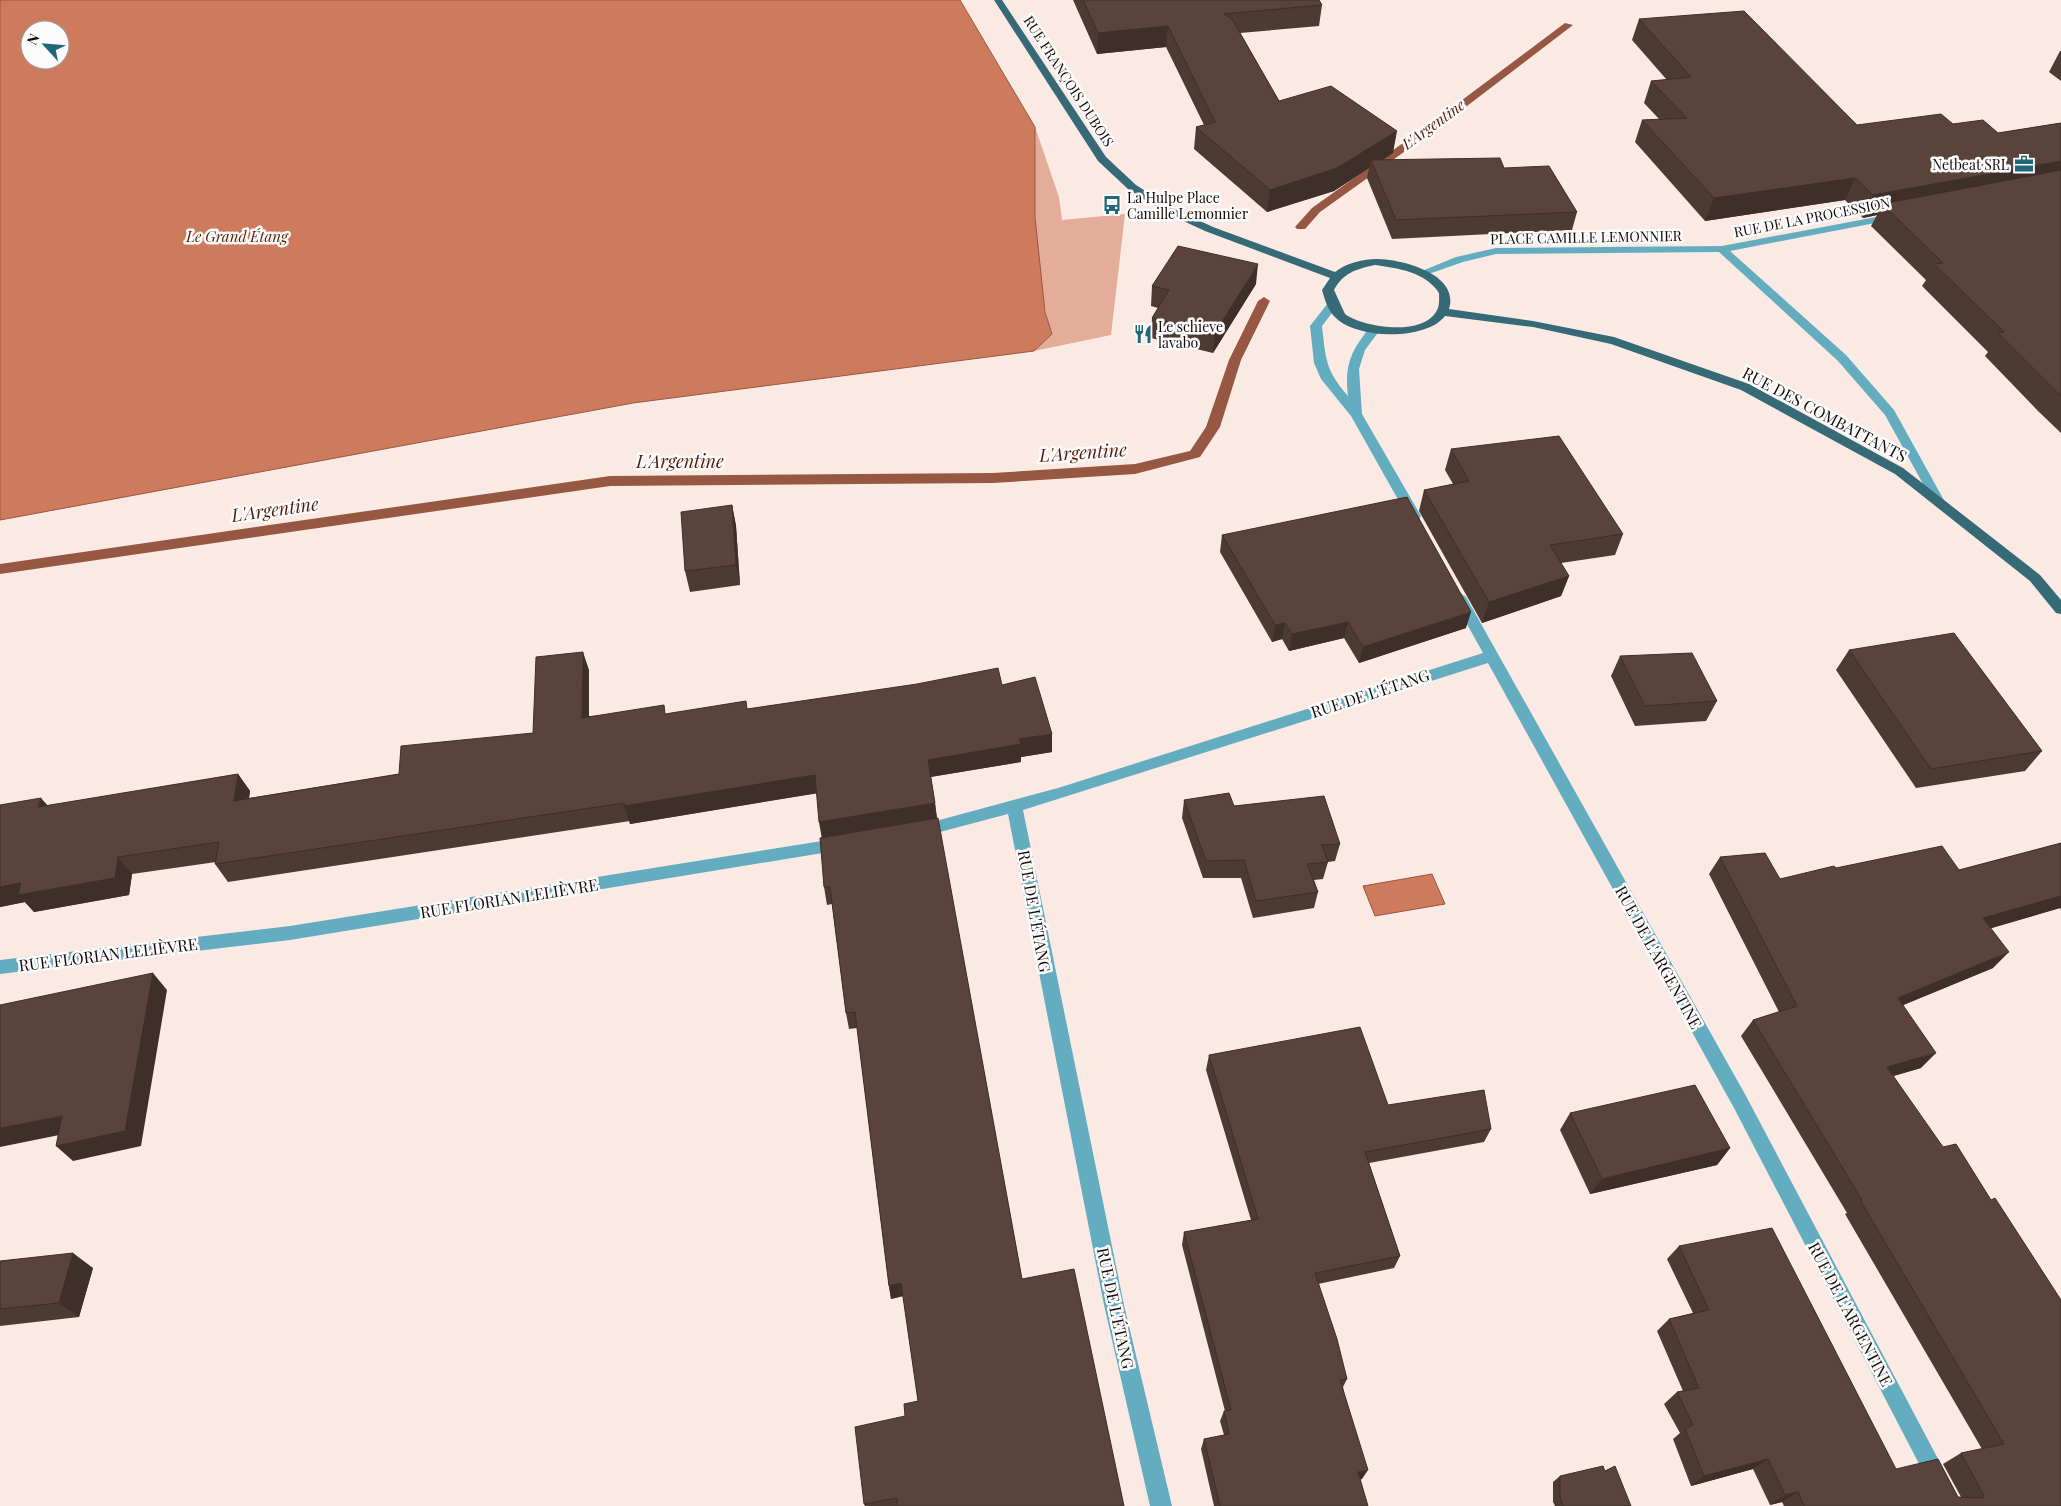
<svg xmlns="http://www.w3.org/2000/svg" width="2061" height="1506" font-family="'Playfair Display',serif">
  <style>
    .green { fill: #e4ad99 }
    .water { fill: #ce7a5c; stroke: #965842; fill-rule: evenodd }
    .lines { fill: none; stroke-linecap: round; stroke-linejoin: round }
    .stream { fill: #965842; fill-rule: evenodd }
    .minor { fill: #64adc1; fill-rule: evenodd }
    .major { fill: #366a77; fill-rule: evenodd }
    .wall { fill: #4d3a33 }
    .shaded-wall { fill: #3e2f29 }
    .building { fill: #59433b; stroke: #3e2f29 }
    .labels { text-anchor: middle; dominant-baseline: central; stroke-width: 5; stroke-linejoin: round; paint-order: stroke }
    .far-street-label { font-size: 14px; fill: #130a07; stroke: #fbfbfb }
    .far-poi-label { font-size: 14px; fill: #130a07; stroke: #fbfbfb; text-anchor: start }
    .far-water-label { font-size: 15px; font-style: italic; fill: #521c06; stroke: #fbfbfb }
    .street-label { font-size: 16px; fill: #130a07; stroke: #fbfbfb }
    .water-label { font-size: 18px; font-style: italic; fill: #521c06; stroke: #fbfbfb }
  </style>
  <rect width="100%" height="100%" fill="#fbeae4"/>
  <path class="green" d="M1035,127L1059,197L1062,220L1125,214L1111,335L1034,351L1052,334C1031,272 1035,193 1035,127Z"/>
  <g class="water">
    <path d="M0,0H960L1035,127V217L1045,312L1052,334L1034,351L633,403L0,520ZM30,30H60V60H30Z"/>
    <polygon points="1432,874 1445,904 1375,916 1363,886"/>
  </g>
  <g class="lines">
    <g class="stream">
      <polygon points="1565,23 1573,25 1446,122 1320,212 1305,229 1297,229 1295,227 1312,208 1438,118"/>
      <polygon points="1264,297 1270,301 1241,360 1220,427 1200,457 1135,474 993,483 610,486 0,574 0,564 610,476 993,473 1135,464 1190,451 1206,427 1229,360 1258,301"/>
    </g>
    <g class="minor">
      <polygon points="1892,214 1896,215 1896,219 1730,251 1846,355 1894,410 1945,502 1939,506 1933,502 1885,415 1838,361 1719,252 1496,254 1463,262 1423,276 1417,273 1456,257 1496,248 1722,246"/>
      <path d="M1332,302L1338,305L1322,326C1326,360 1325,369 1348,396C1344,367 1351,349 1370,328H1378L1380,330L1365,350L1359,369L1362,414L1421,516L1419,519H1409L1351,416L1321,379L1314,363L1310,326L1328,303Z"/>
      <polygon points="1459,592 1466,597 1746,1096 1963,1506 1941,1506 1734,1108 1488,663 1023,810 1124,1305 1172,1506 1150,1506 1104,1305 1008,814 921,837 915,835 913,831 915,827 921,825 1058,788 1483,653 1452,597"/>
      <polygon points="841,838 847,839 849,844 847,849 841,850 290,940 0,974 0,960 290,926"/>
    </g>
    <path class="major" d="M994,0H1002L1106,157L1136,185L1174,209L1213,227L1335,272C1345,264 1362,259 1376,259C1402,259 1460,274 1449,309L1533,321L1614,337L1749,384L1903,468L2040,575L2061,600V614L2056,613L2030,581L1895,474L1741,390L1611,344L1533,327L1445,316C1426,341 1357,339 1336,318C1328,311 1325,300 1322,290L1330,278L1205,231L1166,213L1128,189L1098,161ZM1375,265C1397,268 1426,272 1439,293C1439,299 1440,306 1436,312C1422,336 1364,328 1345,314L1334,290C1343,273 1356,269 1375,265Z"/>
  </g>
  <g class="wall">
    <polygon points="1073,0 1319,0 1322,5 1319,26 1240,33 1279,101 1393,153 1382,160 1504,168 1577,212 1572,230 1392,239 1367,178 1369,168 1334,191 1267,212 1194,149 1196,127 1204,125 1166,47 1097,54"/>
    <polygon points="1639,19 1857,125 1953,124 1998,133 2061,123 2061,433 2038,411 1985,356 1988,352 1922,286 1926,280 1871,226 1877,215 1863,218 1845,200 1705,221 1635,142 1642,120 1659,119 1644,103 1651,81 1667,80 1632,40"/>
    <polygon points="2060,51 2061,51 2061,81 2049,72"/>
    <polygon points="1256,284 1213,353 1151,338 1152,318 1158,308 1151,306 1152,286"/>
    <polygon points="1451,449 1623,534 1615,555 1561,563 1569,576 1561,596 1482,623 1419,511 1424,490 1453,484 1445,470"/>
    <polygon points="732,505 736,526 740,585 690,592 685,571"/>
    <polygon points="1222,535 1466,628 1359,663 1344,638 1289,651 1282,639 1272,642 1220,552"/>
    <polygon points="1849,650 2042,751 2025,771 1916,788 1836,670"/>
    <polygon points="1620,656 1717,701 1706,721 1635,726 1611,676"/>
    <polygon points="589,670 589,716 667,714 748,709 1002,685 1052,752 1021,757 1021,762 931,777 935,803 937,818 1022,1279 1124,1506 865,1506 864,1504 905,1416 918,1401 903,1296 891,1299 889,1286 857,1028 849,1029 846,1013 832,904 827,905 824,887 822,838 817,793 630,824 630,821 228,882 215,864 216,862 132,874 129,895 34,912 25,902 0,907 0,805 48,806 238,774 250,791 249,798 399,774 533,733"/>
    <polygon points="1184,800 1234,806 1340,844 1335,861 1328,862 1323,879 1314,880 1318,892 1314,908 1253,918 1241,878 1203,878 1182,818"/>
    <polygon points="2061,843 2061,910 2060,908 1991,928 1993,968 1903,1005 1921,1068 1893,1076 2061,1506 1784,1506 1782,1502 1770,1505 1753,1469 1691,1486 1673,1439 1680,1433 1664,1404 1677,1392 1683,1391 1657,1331 1669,1319 1693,1313 1667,1259 1679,1246 1896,1469 1958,1497 1961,1497 1943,1464 1961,1453 1982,1449 1845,1214 1847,1213 1741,1036 1753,1020 1779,1012 1709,874 1720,857 1780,879 1836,868 1959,870"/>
    <polygon points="1209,1055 1388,1105 1491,1129 1484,1142 1369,1163 1400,1256 1394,1268 1318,1284 1347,1379 1343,1387 1362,1479 1360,1479 1368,1506 1214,1506 1201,1449 1204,1439 1224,1435 1220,1421 1224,1411 1225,1411 1182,1245 1184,1232 1251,1220 1206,1070"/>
    <polygon points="1570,1113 1730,1148 1717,1165 1590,1194 1560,1130"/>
    <polygon points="0,1261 93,1268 79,1317 0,1326"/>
    <polygon points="1605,1471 1631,1506 1555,1506 1553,1502 1553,1482 1560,1476"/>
  </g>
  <g class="shaded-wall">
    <polygon points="1168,26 1166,47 1097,54 1098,33"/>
    <polygon points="1397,131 1393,153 1373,166 1371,160 1369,168 1334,191 1267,212 1270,190"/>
    <polygon points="2061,161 2061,181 1882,204 1877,215 1863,218 1873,195"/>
    <polygon points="1855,178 1845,200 1705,221 1714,198"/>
    <polygon points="1258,264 1256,284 1213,353 1215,333"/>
    <polygon points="732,505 736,526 740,585 736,565"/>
    <polygon points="1569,576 1561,596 1482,623 1489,602"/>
    <polygon points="1471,612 1466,628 1359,663 1363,647"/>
    <polygon points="1348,622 1344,638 1289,651 1292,634"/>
    <polygon points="1285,623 1282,639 1272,642 1275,625"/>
    <polygon points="583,652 589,670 589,735 582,718"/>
    <polygon points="1052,734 1052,752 1021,757 1021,762 929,777 928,760 1019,739"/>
    <polygon points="238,774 250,791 246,818 234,801"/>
    <polygon points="815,775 819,793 630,824 624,806"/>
    <polygon points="41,798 56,815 38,807"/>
    <polygon points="935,803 937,820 822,839 819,822"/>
    <polygon points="118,857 132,874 129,895 34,912 25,902 0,907 0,887"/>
    <polygon points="2061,896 2061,907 2060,908 1968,935 1983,918"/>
    <polygon points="2009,952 1993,968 1884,1013 1898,998"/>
    <polygon points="153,973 167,990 141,1146 73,1161 56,1146"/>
    <polygon points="1936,1053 1921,1068 1873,1082 1887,1067"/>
    <polygon points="62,1116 79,1131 0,1147 0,1128"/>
    <polygon points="1730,1148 1717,1165 1590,1194 1602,1179"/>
    <polygon points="73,1253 93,1268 79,1317 59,1303"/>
    <polygon points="901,1283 903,1296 891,1299 889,1286"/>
    <polygon points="1768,1459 1753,1469 1691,1486 1704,1476"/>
    <polygon points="1368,1470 1362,1479 1352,1482 1358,1472"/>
    <polygon points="1798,1492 1782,1502 1770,1505 1785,1495"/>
  </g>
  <g class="building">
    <polygon points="1083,0 1319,0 1322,5 1224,14 1232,19 1279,101 1331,86 1397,131 1337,168 1270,190 1196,127 1215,122 1168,26 1098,33"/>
    <polygon points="1744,11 1857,125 1941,114 1953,124 1983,120 1998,133 2061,123 2061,161 1873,195 1855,178 1714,198 1642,120 1687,118 1651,81 1691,77 1639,19"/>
    <polygon points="1500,158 1504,168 1549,166 1577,212 1396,220 1371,160"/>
    <polygon points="2061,170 2061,396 1998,333 2004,332 1934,264 1943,263 1882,204"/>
    <polygon points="1178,246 1258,264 1215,333 1152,318 1169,290 1152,286"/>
    <polygon points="1559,436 1623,534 1550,545 1569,576 1489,602 1424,490 1469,481 1451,449"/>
    <polygon points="1407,497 1471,612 1363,647 1348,622 1292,634 1285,623 1275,625 1222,535"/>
    <polygon points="732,505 736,565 685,571 681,512"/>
    <polygon points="1954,633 2042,751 1931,769 1849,650"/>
    <polygon points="583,652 582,718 664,705 665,714 746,701 747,709 917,684 998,668 1002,685 1035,677 1052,734 1019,739 1021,744 928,760 935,803 819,822 815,775 624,806 624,803 215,864 219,842 118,857 115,878 18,895 21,883 0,887 0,805 41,798 38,807 238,774 234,801 399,774 401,746 533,733 536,657"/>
    <polygon points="1692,653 1717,701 1645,706 1620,656"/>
    <polygon points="1229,793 1234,806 1324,796 1340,844 1322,845 1328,862 1307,864 1318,892 1256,901 1244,860 1206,861 1184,800"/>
    <polygon points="938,818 1022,1279 1074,1269 1124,1506 897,1506 897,1498 864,1504 855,1427 905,1416 904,1404 918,1401 901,1283 889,1286 855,1012 846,1013 830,887 824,887 820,838"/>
    <polygon points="2061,843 2061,896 1983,918 2009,952 1898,998 1936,1053 1887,1067 1943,1147 1956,1144 1991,1200 1995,1198 2061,1300 2061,1506 1804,1506 1798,1492 1785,1495 1768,1459 1704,1476 1685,1429 1693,1425 1677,1392 1699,1388 1669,1319 1709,1310 1679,1246 1772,1228 1896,1469 1938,1459 1958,1497 1982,1498 1984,1496 1961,1453 2004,1444 1860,1200 1862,1200 1753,1020 1797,1006 1720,857 1765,853 1780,879 1834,866 1836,868 1942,846 1959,870"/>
    <polygon points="153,973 125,1131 56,1146 62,1116 0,1128 0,1005"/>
    <polygon points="1360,1027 1388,1105 1484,1090 1491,1129 1365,1152 1400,1256 1315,1273 1337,1339 1347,1379 1340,1380 1368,1470 1358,1472 1368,1506 1220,1506 1204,1439 1229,1434 1224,1411 1231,1410 1184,1232 1258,1219 1209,1055"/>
    <polygon points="1695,1085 1730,1148 1602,1179 1570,1113"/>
    <polygon points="73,1253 59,1303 0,1309 0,1261"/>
    <polygon points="1603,1466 1605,1471 1615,1466 1631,1506 1563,1506 1560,1497 1560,1476"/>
  </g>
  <defs>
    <g id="office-bare" transform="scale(1.5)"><path d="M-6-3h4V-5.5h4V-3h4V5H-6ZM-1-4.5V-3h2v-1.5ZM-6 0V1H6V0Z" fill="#226777" stroke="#fbfbfb" stroke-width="2.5" paint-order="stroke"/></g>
    <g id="bus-bare" transform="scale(1.5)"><path d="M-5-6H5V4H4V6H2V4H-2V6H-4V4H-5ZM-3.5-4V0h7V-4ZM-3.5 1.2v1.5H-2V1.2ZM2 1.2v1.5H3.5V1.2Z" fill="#226777" stroke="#fbfbfb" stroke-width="2.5" paint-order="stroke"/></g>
    <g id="restaurant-bare" transform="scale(1.5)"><path d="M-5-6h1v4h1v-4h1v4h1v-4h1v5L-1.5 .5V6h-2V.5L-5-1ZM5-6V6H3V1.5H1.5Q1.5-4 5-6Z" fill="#226777" stroke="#fbfbfb" stroke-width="2.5" paint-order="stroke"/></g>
  </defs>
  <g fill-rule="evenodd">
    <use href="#office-bare" x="2024" y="164"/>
    <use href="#bus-bare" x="1112" y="205"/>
    <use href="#restaurant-bare" x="1143" y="334"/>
  </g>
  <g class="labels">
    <g class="far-street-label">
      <text transform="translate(1069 81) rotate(57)">RUE FRANÇOIS DUBOIS</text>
      <text transform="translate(1812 217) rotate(-11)">RUE DE LA PROCESSION</text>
      <text transform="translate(1586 237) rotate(-1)">PLACE CAMILLE LEMONNIER</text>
    </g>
    <g class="far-poi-label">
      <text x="2009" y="164" text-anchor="end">Netbeat SRL</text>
      <text x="1127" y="197">La Hulpe Place<tspan x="1127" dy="16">Camille Lemonnier</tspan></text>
      <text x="1158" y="326">Le schieve<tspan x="1158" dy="16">lavabo</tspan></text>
    </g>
    <g class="far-water-label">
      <text transform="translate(1433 124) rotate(-36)">L'Argentine</text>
      <text x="237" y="236">Le Grand Étang</text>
    </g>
    <g class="street-label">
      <text transform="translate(1825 414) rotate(28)">RUE DES COMBATTANTS</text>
      <text transform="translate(1370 693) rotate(-18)">RUE DE L'ÉTANG</text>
      <text transform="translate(509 898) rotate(-9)">RUE FLORIAN LELIÈVRE</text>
      <text transform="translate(1035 911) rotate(80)">RUE DE L'ÉTANG</text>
      <text transform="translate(108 954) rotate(-7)">RUE FLORIAN LELIÈVRE</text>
      <text transform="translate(1659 957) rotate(61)">RUE DE L'ARGENTINE</text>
      <text transform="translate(1116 1308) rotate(78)">RUE DE L'ÉTANG</text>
      <text transform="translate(1851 1314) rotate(62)">RUE DE L'ARGENTINE</text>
    </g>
    <g class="water-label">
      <text transform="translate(1083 452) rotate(-4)">L'Argentine</text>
      <text x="680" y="461">L'Argentine</text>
      <text transform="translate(275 509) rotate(-8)">L'Argentine</text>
    </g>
  </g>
  <g transform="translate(45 45) rotate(296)"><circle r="24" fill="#fbfbfb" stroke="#9e9b99"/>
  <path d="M0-4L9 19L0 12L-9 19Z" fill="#226777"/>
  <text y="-8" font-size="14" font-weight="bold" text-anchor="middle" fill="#130a07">N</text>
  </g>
</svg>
